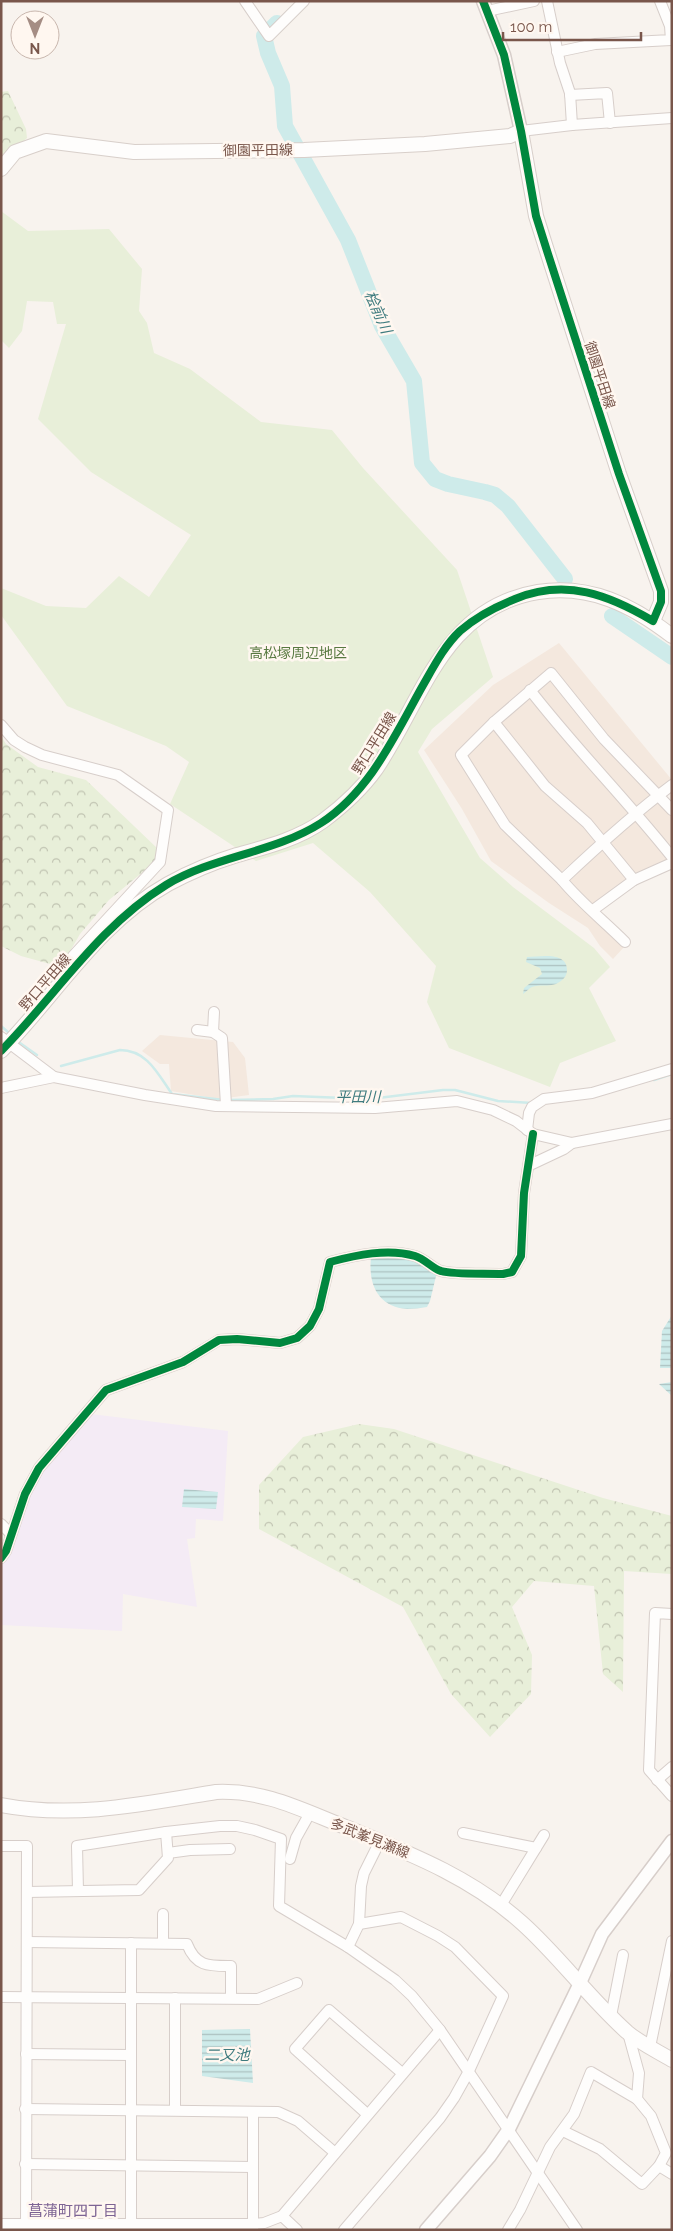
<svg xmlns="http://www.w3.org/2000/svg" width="673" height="2231" font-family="Raleway,'Noto Sans JP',sans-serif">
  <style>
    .residential { fill: #f4e8de }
    .education { fill: #f4ebf5 }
    .forest { fill: url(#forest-crowns) }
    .park { fill: #e8efd9 }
    .water { fill: url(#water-rules) }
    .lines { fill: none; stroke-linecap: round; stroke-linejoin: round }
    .stream { stroke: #ceebea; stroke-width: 2.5 }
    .river { stroke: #ceebea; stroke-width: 16 }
    .minor-casing { stroke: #d7ceca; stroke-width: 12 }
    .tertiary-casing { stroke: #d7ceca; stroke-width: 15 }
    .secondary-casing { stroke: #d8cfca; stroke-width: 16 }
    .minor { stroke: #fefdfc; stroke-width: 10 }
    .tertiary { stroke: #fefdfc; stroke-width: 12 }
    .secondary { stroke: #fefdfc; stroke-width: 14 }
    .cycleway-casing { stroke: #fff7f0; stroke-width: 11 }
    .cycleway { stroke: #00873e; stroke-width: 8 }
    .labels { text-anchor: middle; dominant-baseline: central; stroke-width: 5; stroke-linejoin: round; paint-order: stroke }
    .street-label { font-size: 14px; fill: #79564b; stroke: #fff7f0 }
    .park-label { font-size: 14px; fill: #587940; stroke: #fff7f0 }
    .water-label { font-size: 15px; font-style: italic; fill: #3e7b7e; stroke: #fff7f0 }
    .neighbourhood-label { font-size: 15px; fill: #7d6494; stroke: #fff7f0 }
  </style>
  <defs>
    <pattern id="forest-crowns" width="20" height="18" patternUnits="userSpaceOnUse" patternTransform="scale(1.25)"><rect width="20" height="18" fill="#e8efd9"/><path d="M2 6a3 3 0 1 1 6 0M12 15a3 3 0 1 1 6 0" fill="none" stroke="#c1c4b2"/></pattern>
    <pattern id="water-rules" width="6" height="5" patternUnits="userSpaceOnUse" patternTransform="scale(1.25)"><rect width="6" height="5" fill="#ceebea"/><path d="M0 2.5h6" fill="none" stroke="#acc1c0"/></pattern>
  </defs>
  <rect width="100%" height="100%" fill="#f8f3ee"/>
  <g class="residential">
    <polygon points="559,643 672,780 656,790 625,758 552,669 457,755 503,826 624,947 613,959 600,946 588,928 549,903 491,861 462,809 424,750 493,685"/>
    <polygon points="550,678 649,792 649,796 638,806 634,806 535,692"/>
    <polygon points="530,696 628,811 628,815 606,834 603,834 548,783 500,723"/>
    <polygon points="489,729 495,730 595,839 594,844 561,872 507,823 464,755"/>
    <polygon points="657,802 660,802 672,816 672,851 645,818 644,812"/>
    <polygon points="635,820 668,857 668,861 637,875 634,873 612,845 612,840"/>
    <polygon points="602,850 606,850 627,878 626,882 591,906 568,879"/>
    <polygon points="160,1035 233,1042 245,1058 249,1095 219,1099 171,1091 169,1064 160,1064 142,1051"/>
  </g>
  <polygon class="education" points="91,1414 228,1431 223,1521 196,1519 195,1538 187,1539 197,1607 123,1594 122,1631 1,1625 1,1565 6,1558 29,1491 47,1465"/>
  <g class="forest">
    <polygon points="8,91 26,129 27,138 17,147 1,171 1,92"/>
    <polygon points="1,736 6,744 38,767 86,780 158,849 155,862 109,900 80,934 61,967 21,956 1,946"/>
    <polygon points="359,1424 394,1429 603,1498 672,1516 672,1574 624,1571 623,1692 603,1674 594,1586 534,1581 512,1607 532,1655 531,1694 490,1737 451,1694 403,1607 259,1529 259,1485 303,1437"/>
  </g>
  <polygon class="park" points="1,211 28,231 109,229 142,269 139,311 147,323 154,353 190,369 261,422 332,430 363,468 457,570 493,677 432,729 418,752 480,858 513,887 594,948 610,967 589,988 616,1041 560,1063 550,1087 449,1048 427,1002 436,966 370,892 313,843 256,861 170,804 189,762 166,746 67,706 1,615 1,588 46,606 86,608 119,576 149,597 191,535 91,472 38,419 66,324 57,324 53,302 27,301 22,331 9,348 1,340"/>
  <g class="water">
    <path d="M527,957C539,957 567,951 567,970C567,977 562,981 556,984C548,987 539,984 532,987C529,988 526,992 523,994L524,988L542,974L540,968L526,962Z"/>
    <path d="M382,1256L413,1259L437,1272L430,1301L427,1307C421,1308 413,1309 407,1309C377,1307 368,1283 371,1257Z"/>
    <polygon points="672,1315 672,1368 660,1368 662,1331"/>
    <polygon points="672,1382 672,1396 659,1384"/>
    <polygon points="184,1489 218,1492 216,1509 182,1507"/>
    <polygon points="250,2029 253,2083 202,2076 202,2030"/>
  </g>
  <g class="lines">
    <g class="stream">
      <polyline points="1,1026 8,1032"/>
      <polyline points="20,1043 37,1055"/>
      <path d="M61,1066L120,1050C147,1050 158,1074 172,1094L224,1100"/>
      <polyline points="654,1080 672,1074"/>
      <polyline points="230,1100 273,1099 293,1096 370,1099 443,1090 455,1090 498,1101 532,1103"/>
    </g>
    <g class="river">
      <polyline points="277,23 264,36 268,53 282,86 285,126 348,240 382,326 414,381 422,463 435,479 448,484 485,492 495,495 508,506 565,579"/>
      <polyline points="612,616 672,657"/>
    </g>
    <g class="minor-casing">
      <g id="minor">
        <polyline points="245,1 269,36 304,1"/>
        <polyline points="547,1 560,63 570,93 572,125"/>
        <polyline points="487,11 534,1"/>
        <polyline points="557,52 595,44 671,40 670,26 660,1"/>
        <polyline points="570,95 607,93 610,123"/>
        <polyline points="521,131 572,125 672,118"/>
        <path d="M530,690C575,748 626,799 672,857"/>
        <polyline points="494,722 545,786 587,823 634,880"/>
        <polyline points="1,725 14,740 25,747 42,755 118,775 168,810 160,862 73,956 72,969"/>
        <path d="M672,785C633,814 597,847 562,880L505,825L461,755L494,722L551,673L604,739L672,810"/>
        <path d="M562,880C581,903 603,920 625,942"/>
        <polyline points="593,910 634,880 672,863"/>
        <polyline points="197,1030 213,1032 222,1038 226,1105"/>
        <polyline points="213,1032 214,1012"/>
        <polyline points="1,1037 54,1077"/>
        <polyline points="1,1088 54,1077 145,1095 216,1106 375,1108 457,1101 493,1110 516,1121 533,1134 572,1143 672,1124"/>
        <polyline points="527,1130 529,1113 532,1107 544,1099 592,1093 672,1069"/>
        <polyline points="530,1165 564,1149 572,1143"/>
        <polyline points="1,1524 11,1534"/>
        <path d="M1,1558L6,1551L25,1494L39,1468L106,1390L183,1362L219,1340L237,1339L280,1343L297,1338L310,1326L319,1309L330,1262C356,1255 388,1248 415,1256C425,1259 433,1269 441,1271C455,1275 487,1273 503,1274L512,1272L521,1256L524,1193L533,1134"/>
        <polyline points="672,1614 655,1613 649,1770 672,1796"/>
        <polyline points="657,1780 672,1767"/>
        <polyline points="463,1833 536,1848"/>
        <polyline points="1,1846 27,1846 26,2229"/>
        <polyline points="168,1853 190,1850 230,1849"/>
        <polyline points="290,1859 296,1838 310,1813"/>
        <polyline points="78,1891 77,1846 166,1832 220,1826 237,1826 255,1830 281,1839 279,1906 348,1947 395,1980 412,1996 440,2030 577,2230"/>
        <polyline points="27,1892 139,1890 168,1858 166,1832"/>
        <polyline points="501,1905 544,1835"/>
        <polyline points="163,1914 163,1943"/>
        <path d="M27,1942L187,1944C196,1967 209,1966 231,1966V1998"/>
        <polyline points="131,1943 131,2229"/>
        <polyline points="348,1947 359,1924 361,1886 364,1873 380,1841"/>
        <polyline points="1,1997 258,1999 297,1983"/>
        <polyline points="175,1998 175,2110"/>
        <polyline points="611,2016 623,1955"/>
        <polyline points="650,2047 672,1941"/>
        <polyline points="26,2054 131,2055"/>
        <polyline points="25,2109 278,2112 298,2121 334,2152"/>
        <polyline points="367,2114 295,2049 329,2010 402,2073"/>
        <polyline points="563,2131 600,2149 642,2184 659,2166 666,2153 651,2116 637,2099"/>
        <polyline points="25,2164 253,2167"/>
        <polyline points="659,2166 672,2174"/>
        <polyline points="282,2216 297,2230"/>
        <polyline points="1,2224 253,2224 264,2223 282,2216 440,2030"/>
        <polyline points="253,2230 253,2112"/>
        <polyline points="344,2230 440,2118 454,2098 468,2073 503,1996 455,1947 438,1936 401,1917 359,1924"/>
        <polyline points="508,2230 520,2210 550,2147 574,2114 591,2072 637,2099 639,2073 628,2033"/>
      </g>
    </g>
    <g class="tertiary-casing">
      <g id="tertiary">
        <polyline points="483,1 504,55 521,131"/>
        <polyline points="426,2230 490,2156 509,2129 580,1983 602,1934 672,1841"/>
      </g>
    </g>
    <g class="secondary-casing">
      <g id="secondary">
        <polyline points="1,169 15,152 46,141 134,152 304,150 425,144 510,136 521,131 536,216 548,254 619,474 661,591 661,602 653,621"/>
        <path d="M1,1051C56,995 98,923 168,884C190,872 214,862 237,855C266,847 298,839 323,821C343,806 361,790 376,769C423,700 442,608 538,592C590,584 632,605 672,636"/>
        <path d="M1,1805C74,1819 144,1804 216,1792C264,1790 300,1809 343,1826C406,1852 470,1876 522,1923C559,1956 589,1998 627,2032C640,2043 657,2051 672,2060"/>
      </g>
    </g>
    <use href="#minor" class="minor"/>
    <use href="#tertiary" class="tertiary"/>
    <use href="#secondary" class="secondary"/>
    <g class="cycleway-casing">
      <g id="cycleway">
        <path d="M1,1051C56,995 98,927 166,885C214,856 274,853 321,823C370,791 394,737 422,687C433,668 444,646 460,631C477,616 495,607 515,599C566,578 609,595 653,621L661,602V591L619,474L548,254L536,216L521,131L504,55L483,1"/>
        <path d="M1,1558L6,1551L25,1494L39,1468L106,1390L183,1362L219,1340L237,1339L280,1343L297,1338L310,1326L319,1309L330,1262C356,1255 388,1248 415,1256C425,1259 433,1269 441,1271C455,1275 487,1273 503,1274L512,1272L521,1256L524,1193L533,1134"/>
      </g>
    </g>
    <use href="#cycleway" class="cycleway"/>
  </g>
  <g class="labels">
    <g class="street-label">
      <text transform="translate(258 150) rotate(-1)">御園平田線</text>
      <text transform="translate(600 375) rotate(72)">御園平田線</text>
      <text transform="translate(374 743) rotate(-58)">野口平田線</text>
      <text transform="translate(45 982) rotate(-49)">野口平田線</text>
      <text transform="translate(370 1838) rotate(22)">多武峯見瀬線</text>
    </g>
    <g class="park-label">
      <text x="298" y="653">高松塚周辺地区</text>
    </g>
    <g class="water-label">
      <text transform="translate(378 312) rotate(66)">桧前川</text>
      <text x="358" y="1097">平田川</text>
      <text x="227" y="2055">二又池</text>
    </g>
    <g class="neighbourhood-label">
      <text x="73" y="2211">菖蒲町四丁目</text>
    </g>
  </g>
  <rect width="673" height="2231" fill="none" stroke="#79564b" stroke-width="5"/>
  <g transform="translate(35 35) rotate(180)"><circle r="24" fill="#fff7f0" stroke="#c9b7ae"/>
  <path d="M0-4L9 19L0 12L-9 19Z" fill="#a58d84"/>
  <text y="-8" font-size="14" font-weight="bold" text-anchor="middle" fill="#79564b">N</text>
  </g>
  <path d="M503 32v8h138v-8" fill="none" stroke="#79564b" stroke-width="2.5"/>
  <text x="510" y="32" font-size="15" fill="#79564b" stroke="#fff7f0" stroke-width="4" paint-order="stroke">100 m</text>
</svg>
